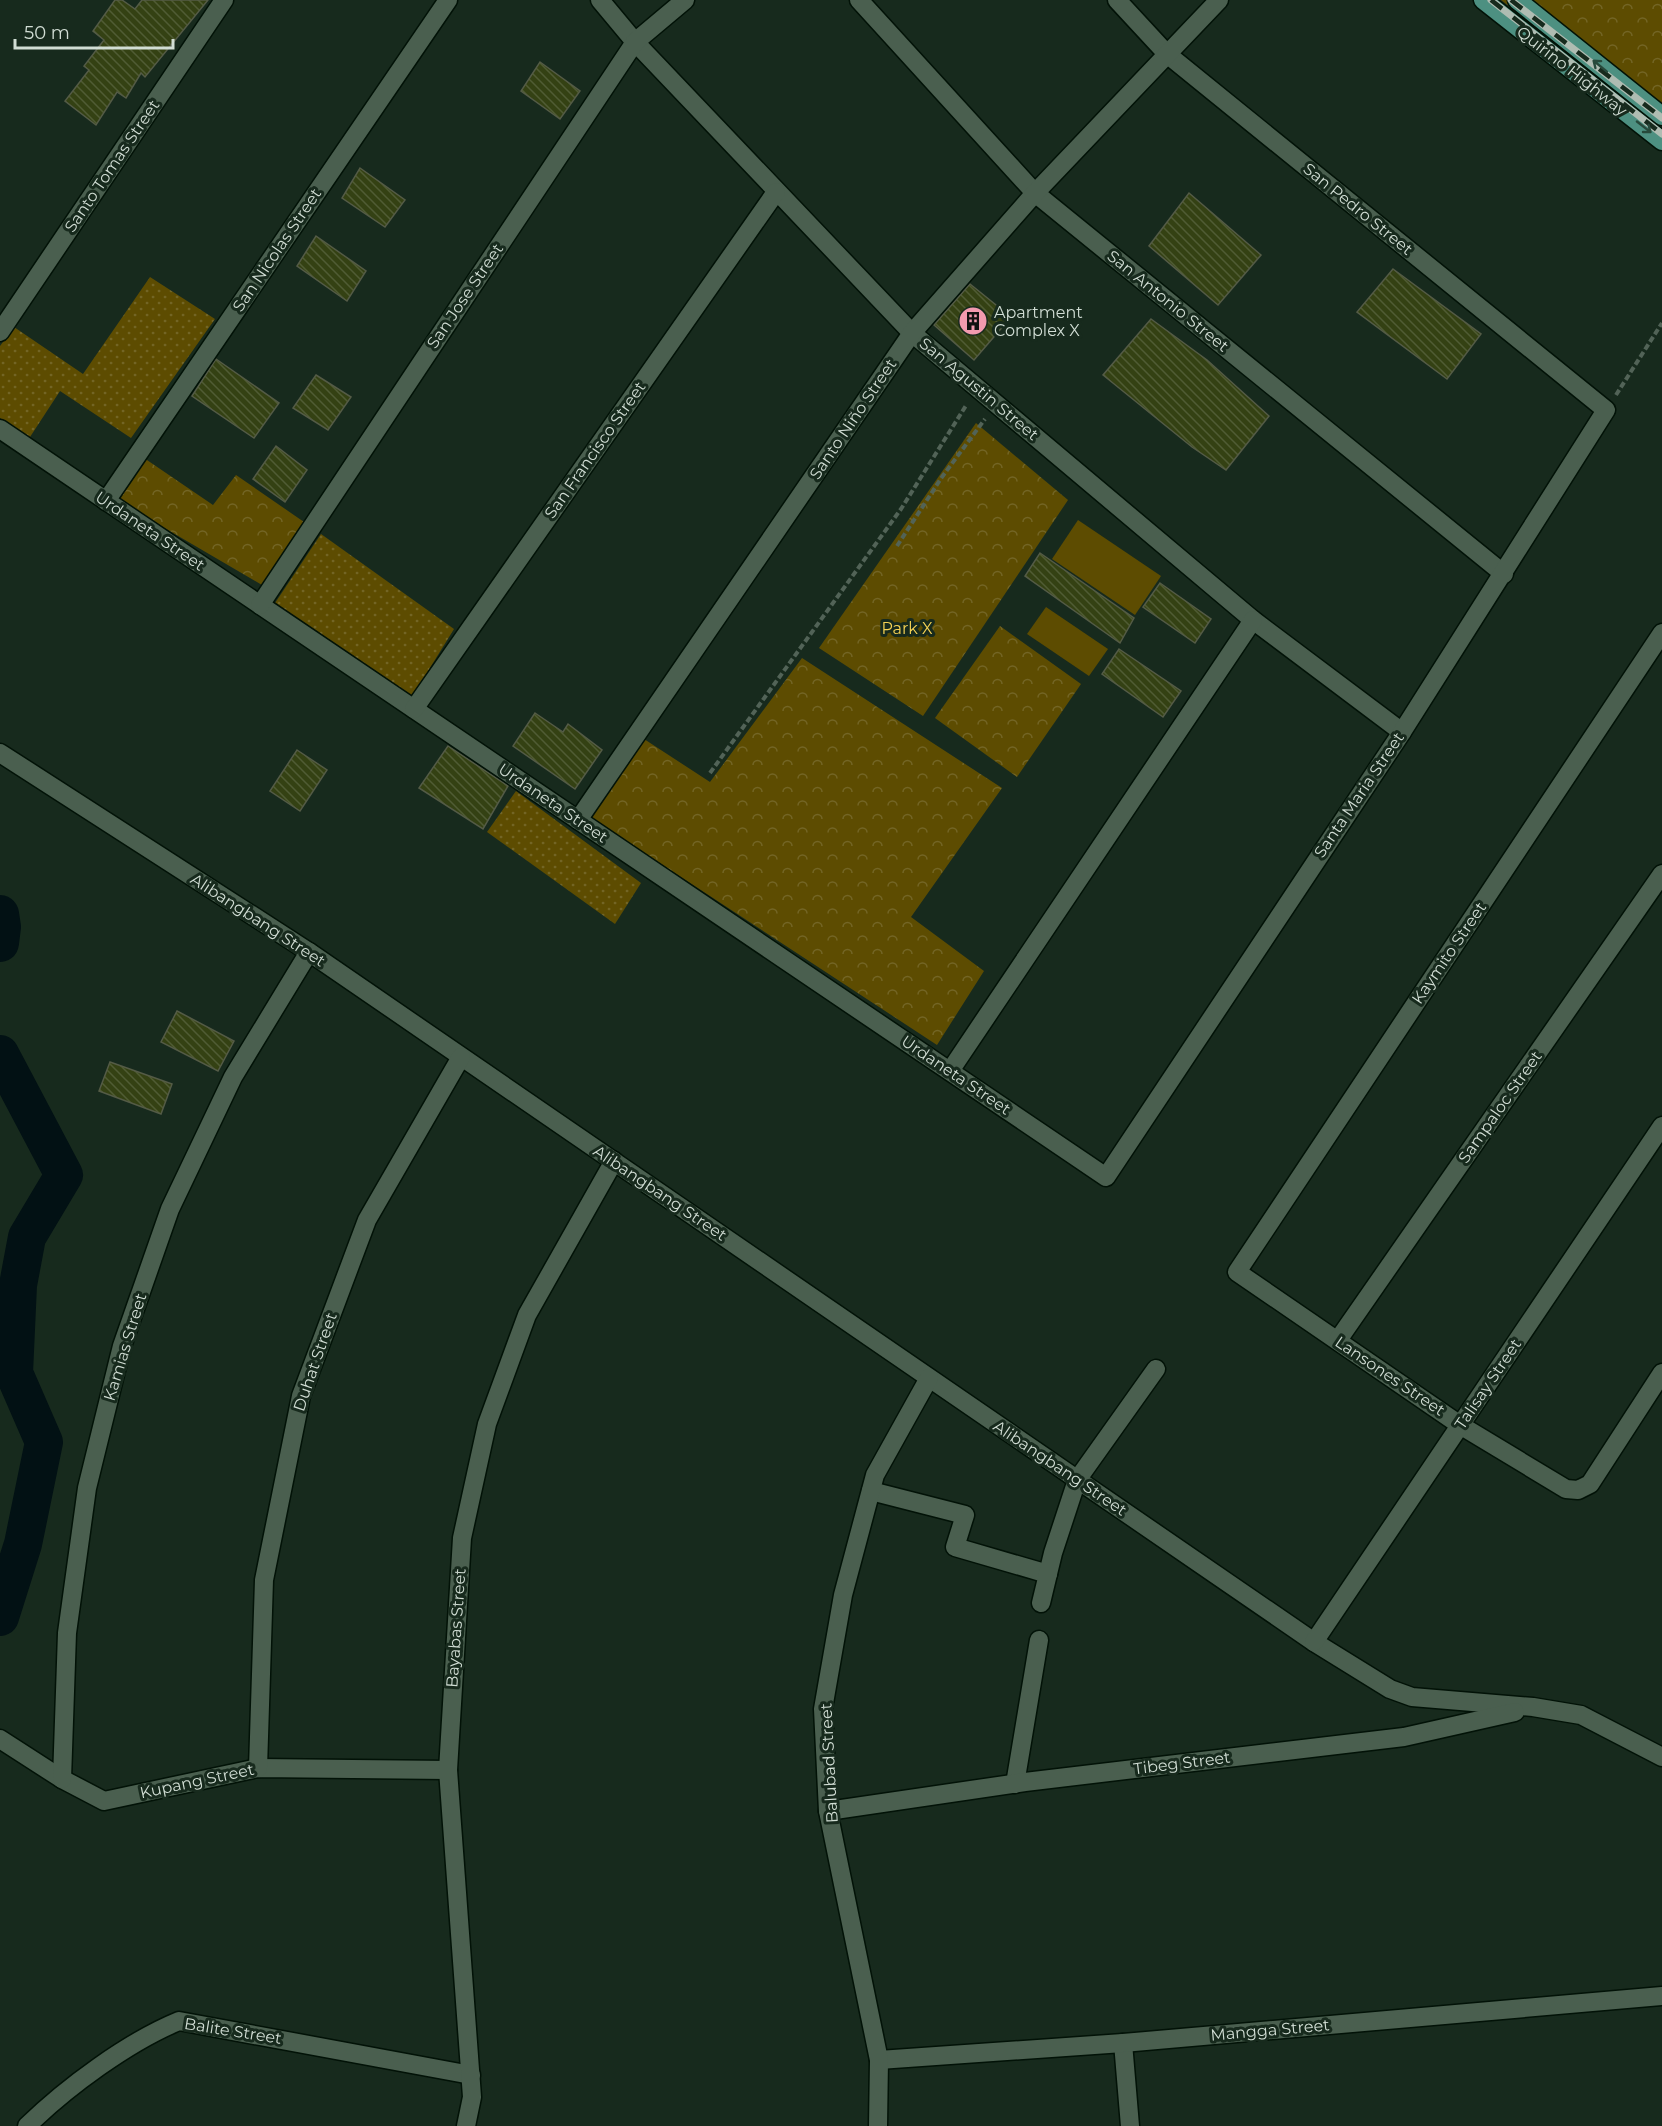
<svg xmlns="http://www.w3.org/2000/svg" width="1662" height="2126" font-family="Montserrat,sans-serif">
  <style>
    .grass { fill: url(#grass-dots) }
    .forest { fill: url(#forest-crowns) }
    .garden { fill: #5d4c01 }
    .lines { fill: none; stroke-linecap: round; stroke-linejoin: round }
    .river { stroke: #021114; stroke-width: 38 }
    .building { fill: url(#building-back-hatch); stroke: #545b46; stroke-width: 1.5 }
    .minor-casing { stroke: #021207; stroke-width: 21 }
    .major-casing { stroke: #021207; stroke-width: 21 }
    .path { stroke: #526357; stroke-width: 4; stroke-dasharray: 6 3; stroke-linecap: butt }
    .minor { stroke: #4a5f4f; stroke-width: 18 }
    .major { stroke: #4d9081; stroke-width: 18 }
    .rail-casing { stroke: #afbcb2; stroke-width: 7 }
    .rail { stroke: #172a1d; stroke-width: 4.5; stroke-dasharray: 14; stroke-linecap: butt }
    .oneway { stroke: #27493b }
    .labels { text-anchor: middle; dominant-baseline: central; stroke-width: 6; stroke-linejoin: round; paint-order: stroke }
    .street-label { font-size: 16px; fill: #d1ddd4; stroke: #172a1d }
    .poi-label { font-size: 16px; fill: #d1ddd4; stroke: #172a1d; text-anchor: start }
    .park-label { font-size: 16px; fill: #f5d254; stroke: #172a1d }
  </style>
  <defs>
    <pattern id="grass-dots" width="8" height="8" patternUnits="userSpaceOnUse" patternTransform="scale(1.5)"><rect width="8" height="8" fill="#5d4c01"/><path d="M2 2h.1M6 6h.1" fill="none" stroke="#736525" stroke-width="1.8" stroke-linecap="round"/></pattern>
    <pattern id="forest-crowns" width="20" height="18" patternUnits="userSpaceOnUse" patternTransform="scale(1.5)"><rect width="20" height="18" fill="#5d4c01"/><path d="M2 6a3 3 0 1 1 6 0M12 15a3 3 0 1 1 6 0" fill="none" stroke="#736525"/></pattern>
    <pattern id="building-back-hatch" width="6" height="6" patternUnits="userSpaceOnUse" patternTransform="scale(1.5)"><rect width="6" height="6" fill="#344113"/><path d="M-1 5l2 2M0 0l6 6M5-1l2 2" fill="none" stroke="#505c34"/></pattern>
  </defs>
  <rect width="100%" height="100%" fill="#172a1d"/>
  <g class="grass">
    <polygon points="150,277 215,319 131,438 60,391 30,437 0,418 0,346 14,327 83,374"/>
    <polygon points="321,534 454,629 412,697 275,603"/>
    <polygon points="516,791 641,883 615,924 487,832"/>
  </g>
  <g class="forest">
    <polygon points="1501,0 1662,0 1662,126"/>
    <polygon points="976,423 1068,500 923,716 819,648"/>
    <polygon points="144,458 213,505 236,475 304,522 262,585 115,499"/>
    <polygon points="1000,626 1081,684 1017,777 935,718"/>
    <polygon points="802,658 1002,788 911,917 984,971 937,1045 588,816 644,739 710,782"/>
  </g>
  <g class="garden">
    <polygon points="1078,520 1161,576 1135,615 1052,559"/>
    <polygon points="1046,607 1108,649 1089,676 1027,634"/>
  </g>
  <g class="lines">
    <g class="river">
      <polyline points="0,914 2,927 0,943"/>
      <polyline points="0,1054 64,1175 27,1237 18,1285 14,1373 44,1442 23,1544 0,1617"/>
    </g>
  </g>
  <g class="building">
    <polygon points="115,0 122,0 135,9 142,0 208,0 145,77 141,73 126,98 117,92 96,125 65,101 89,70 84,66 104,40 93,31"/>
    <polygon points="540,62 580,91 560,119 521,91"/>
    <polygon points="360,168 405,200 385,227 342,198"/>
    <polygon points="1189,193 1261,255 1218,305 1149,246"/>
    <polygon points="316,236 366,271 347,301 297,266"/>
    <polygon points="1393,269 1481,334 1447,379 1357,312"/>
    <polygon points="970,284 1011,317 974,360 934,325"/>
    <polygon points="1151,319 1207,360 1269,416 1226,470 1192,447 1103,375"/>
    <polygon points="216,359 279,403 254,438 192,396"/>
    <polygon points="316,375 351,397 328,430 293,408"/>
    <polygon points="276,446 307,470 285,502 253,479"/>
    <polygon points="1040,553 1134,618 1120,643 1025,576"/>
    <polygon points="1160,583 1211,619 1195,643 1143,607"/>
    <polygon points="1119,649 1181,691 1163,717 1102,674"/>
    <polygon points="535,713 563,732 568,724 602,750 575,789 513,746"/>
    <polygon points="448,746 508,786 483,829 419,788"/>
    <polygon points="297,750 327,770 300,811 270,791"/>
    <polygon points="177,1011 234,1041 218,1071 161,1042"/>
    <polygon points="110,1062 172,1084 161,1114 99,1091"/>
  </g>
  <g class="lines">
    <g class="minor-casing">
      <g id="minor">
        <polyline points="600,0 635,42 912,333 1253,620 1402,732"/>
        <polyline points="859,0 1035,193 1504,574"/>
        <polyline points="0,332 224,0"/>
        <polyline points="0,429 1106,1177 1402,732 1606,410 1167,54 1117,0"/>
        <polyline points="106,501 448,0"/>
        <polyline points="260,605 635,42 685,0"/>
        <polyline points="1662,633 1237,1272 1460,1425 1566,1489 1578,1490 1590,1484 1662,1373"/>
        <polyline points="414,709 776,192"/>
        <polyline points="0,753 309,952 1314,1642 1390,1689 1412,1697 1533,1707 1581,1715 1662,1757"/>
        <polyline points="578,820 912,333 1035,193 1219,0"/>
        <polyline points="950,1071 1253,620"/>
        <polyline points="1338,1340 1662,874"/>
        <polyline points="871,1491 965,1515 955,1547 1048,1574"/>
        <polyline points="1041,1603 1053,1553 1077,1480 1156,1369"/>
        <polyline points="1314,1642 1662,1126"/>
        <polyline points="0,1739 62,1779 104,1801 258,1768 448,1770"/>
        <polyline points="258,1768 264,1580 301,1396 367,1220 461,1057"/>
        <polyline points="62,1779 67,1633 87,1488 122,1346 170,1209 233,1077 309,952"/>
        <polyline points="1015,1784 1039,1640"/>
        <polyline points="828,1811 1025,1782 1404,1737 1515,1712"/>
        <polyline points="1123,2043 1130,2126"/>
        <polyline points="879,2060 1123,2043 1662,1996"/>
        <path d="M27,2126C67,2087 128,2042 179,2021L471,2075"/>
        <polyline points="466,2126 472,2097 448,1770 462,1538 487,1424 527,1315 614,1161"/>
        <polyline points="878,2126 879,2060 828,1811 823,1709 843,1595 875,1475 929,1378"/>
      </g>
    </g>
    <g class="major-casing">
      <g id="major">
        <polyline points="1483,0 1662,141"/>
        <polyline points="1517,0 1662,116"/>
      </g>
    </g>
    <g class="path">
      <polyline points="1616,395 1662,323"/>
      <polyline points="897,546 942,477 985,419"/>
      <polyline points="710,773 901,509 967,404"/>
    </g>
    <use href="#minor" class="minor"/>
    <use href="#major" class="major"/>
    <g class="rail-casing">
      <g id="rail">
        <polyline points="1491,0 1662,134"/>
        <polyline points="1511,0 1662,118"/>
      </g>
    </g>
    <use href="#rail" class="rail"/>
  </g>
  <defs><path id="oneway-shaft" d="M-6 0H5M1.5-3L5.5 0L1.5 3" fill="none" stroke-width="1.6" stroke-linecap="round" stroke-linejoin="round" transform="scale(1.5)"/></defs>
  <g class="oneway">
    <use href="#oneway-shaft" transform="translate(1600 66) rotate(-141)"/>
    <use href="#oneway-shaft" transform="translate(1644 127) rotate(38)"/>
  </g>
  <defs>
    <g id="building-disc" transform="scale(1.5)"><circle r="9.5" fill="#f29aaf" stroke="#172a1d"/><path d="M-4-6H4V6H1V3H-1V6H-4ZM-2.5-4.3h1.7v1.8h-1.7ZM.8-4.3h1.7v1.8H.8ZM-2.5-1h1.7V.8h-1.7ZM.8-1h1.7V.8H.8Z" fill="#111"/></g>
  </defs>
  <g fill-rule="evenodd">
    <use href="#building-disc" x="973" y="321"/>
  </g>
  <g class="labels">
    <g class="street-label">
      <text transform="translate(1572 71) rotate(38)">Quirino Highway</text>
      <text transform="translate(112 166) rotate(-56)">Santo Tomas Street</text>
      <text transform="translate(1358 209) rotate(39)">San Pedro Street</text>
      <text transform="translate(277 250) rotate(-56)">San Nicolas Street</text>
      <text transform="translate(465 296) rotate(-56)">San Jose Street</text>
      <text transform="translate(1168 301) rotate(39)">San Antonio Street</text>
      <text transform="translate(979 389) rotate(40)">San Agustin Street</text>
      <text transform="translate(853 419) rotate(-56)">Santo Niño Street</text>
      <text transform="translate(595 450) rotate(-55)">San Francisco Street</text>
      <text transform="translate(150 531) rotate(34)">Urdaneta Street</text>
      <text transform="translate(1359 795) rotate(-56)">Santa Maria Street</text>
      <text transform="translate(553 803) rotate(34)">Urdaneta Street</text>
      <text transform="translate(258 920) rotate(33)">Alibangbang Street</text>
      <text transform="translate(1449 953) rotate(-56)">Kaymito Street</text>
      <text transform="translate(956 1075) rotate(34)">Urdaneta Street</text>
      <text transform="translate(1500 1107) rotate(-55)">Sampaloc Street</text>
      <text transform="translate(660 1193) rotate(34)">Alibangbang Street</text>
      <text transform="translate(125 1347) rotate(-73)">Kamias Street</text>
      <text transform="translate(315 1362) rotate(-71)">Duhat Street</text>
      <text transform="translate(1390 1376) rotate(34)">Lansones Street</text>
      <text transform="translate(1488 1384) rotate(-56)">Talisay Street</text>
      <text transform="translate(1060 1468) rotate(34)">Alibangbang Street</text>
      <text transform="translate(456 1628) rotate(-86)">Bayabas Street</text>
      <text transform="translate(829 1763) rotate(-93)">Balubad Street</text>
      <text transform="translate(1182 1763) rotate(-7)">Tibeg Street</text>
      <text transform="translate(197 1781) rotate(-12)">Kupang Street</text>
      <text transform="translate(1270 2030) rotate(-5)">Mangga Street</text>
      <text transform="translate(233 2031) rotate(9)">Balite Street</text>
    </g>
    <g class="poi-label">
      <text x="994" y="312">Apartment<tspan x="994" dy="18">Complex X</tspan></text>
    </g>
    <g class="park-label">
      <text x="907" y="628">Park X</text>
    </g>
  </g>
  <path d="M15 39v9h158v-9" fill="none" stroke="#d1ddd4" stroke-width="3"/>
  <text x="24" y="39" font-size="18" fill="#d1ddd4" stroke="#172a1d" stroke-width="4.5" paint-order="stroke">50 m</text>
</svg>
